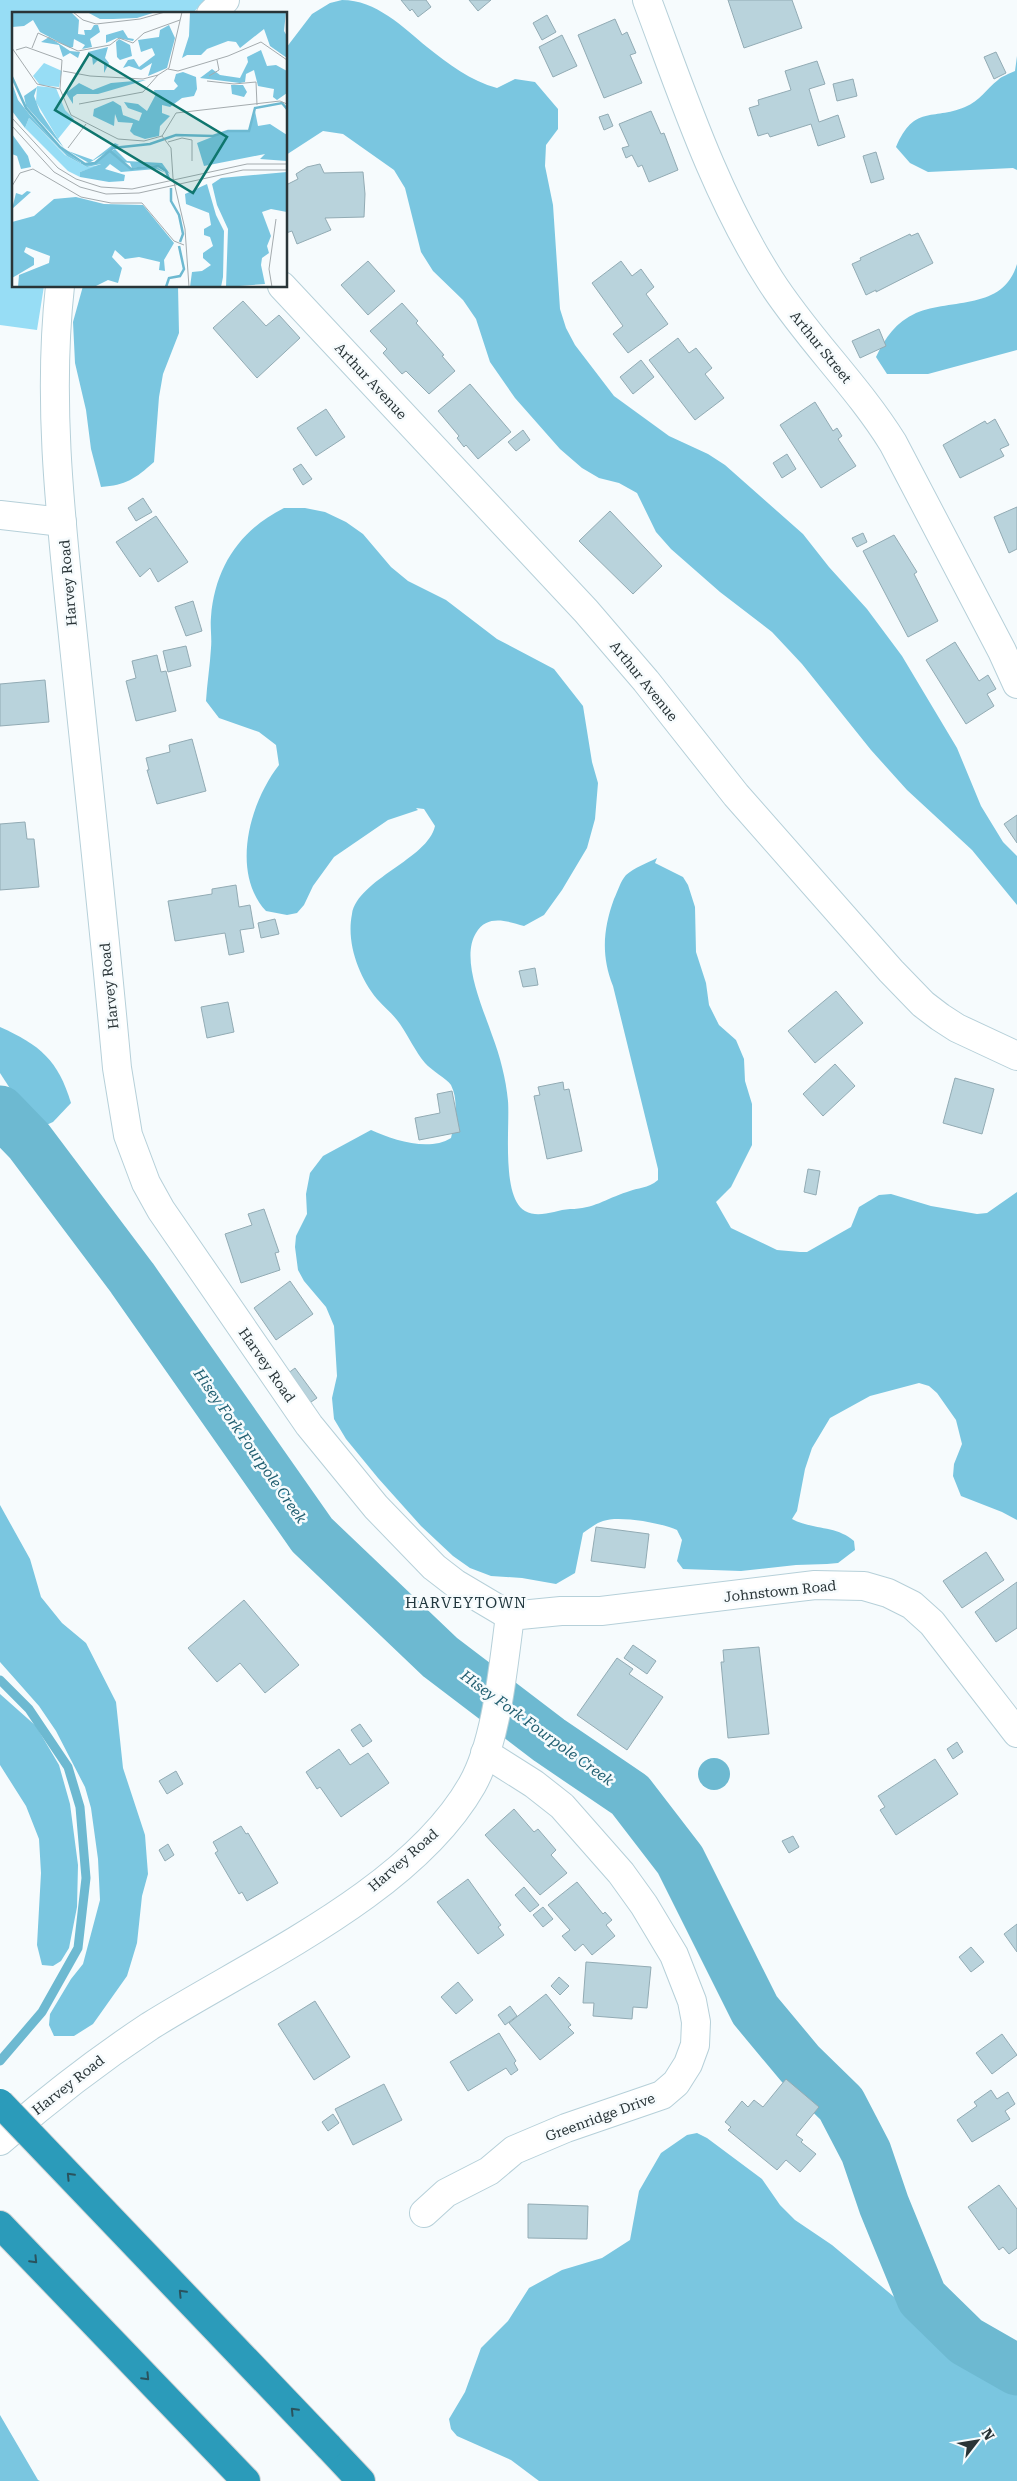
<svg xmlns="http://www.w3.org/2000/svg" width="1017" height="2481" font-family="'Roboto Serif',serif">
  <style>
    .green { fill: #97ddf5 }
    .forest { fill: #7ac6e0 }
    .water { fill: #6db9d1 }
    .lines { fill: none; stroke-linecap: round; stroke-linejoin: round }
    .stream { stroke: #6db9d1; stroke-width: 9 }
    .river { stroke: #6db9d1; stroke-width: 51 }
    .building { fill: #b9d3dc; stroke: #92abb4 }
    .street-casing { stroke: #b6d0d9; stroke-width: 30 }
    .secondary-casing { stroke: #b6d0d9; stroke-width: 30 }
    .highway-casing { stroke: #d4d6d7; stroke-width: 30 }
    .street { stroke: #fff; stroke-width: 28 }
    .secondary { stroke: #fff; stroke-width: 28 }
    .highway { stroke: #2b9bba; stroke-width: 28 }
    .highway-bridge-casing { stroke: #d4d6d7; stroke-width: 30; stroke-linecap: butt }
    .highway-bridge { stroke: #2b9bba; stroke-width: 28 }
    .oneway { stroke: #2a535e }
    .labels { text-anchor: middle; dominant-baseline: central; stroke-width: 5; stroke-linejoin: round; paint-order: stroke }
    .street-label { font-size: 14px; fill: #293437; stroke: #f6fbfd }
    .water-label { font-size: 15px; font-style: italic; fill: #205e70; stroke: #f6fbfd }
    .neighbourhood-label { font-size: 15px; letter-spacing: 1px; fill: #20363d; stroke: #f6fbfd }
    .inset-river { fill: none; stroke: #6db9d1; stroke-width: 2.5 }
    .inset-road { fill: none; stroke: #a4abae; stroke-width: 1 }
    .view { fill: #0f766e; fill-opacity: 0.15; stroke: #0f766e; stroke-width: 2.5 }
    .inset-edge { fill: none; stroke: #293437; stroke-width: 2.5 }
  </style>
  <rect width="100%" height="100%" fill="#f6fbfd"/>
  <polygon class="green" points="0,0 205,0 192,14 14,14 14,286 44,286 37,330 0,325"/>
  <g class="forest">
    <path d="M342,0C376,0 403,27 427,47C448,64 471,81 497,88L515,79L535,82L558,109V129L546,145L545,166L553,205L560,309L566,328L575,345L614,396L669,436L708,454L725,465L803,534L829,567L867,609L902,656L957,748L981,806L1003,842L1017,856V905L972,850L907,790L871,750L802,664L772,632L720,592L671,549L656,532L637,493L619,483L599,478L582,468L560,449L515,398L490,362L476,319L463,300L433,271L421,252L405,188L394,170L343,134L323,131L286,155V48L312,14L330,3Z"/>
    <path d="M1017,56V170L1013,168L928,172L910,163L896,147C915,104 931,121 965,107C980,101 986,89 998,80C1002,76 1009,74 1015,71Z"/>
    <path d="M1017,264V350L928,374H887L876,357C885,338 896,322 916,313C952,298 1003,311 1017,264Z"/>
    <path d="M83,286H178L179,333L163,374L159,397L154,462C135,479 126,485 101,487L91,449L86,410L75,363L73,322Z"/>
    <path d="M284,508H305L325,512L346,522L363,534L391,567L408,581L446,600L497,639L554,669L583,706L592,762L598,783L595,819L587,848L562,890L544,915L524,926C507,921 487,914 476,933C460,959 483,1008 492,1035C500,1056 506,1079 508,1101C510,1126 501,1197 525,1211C539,1219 555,1210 570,1209C594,1209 605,1199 627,1192C639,1187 647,1189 658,1180V1169L613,986C601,956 603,929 614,899C618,891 620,882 626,875C634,868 647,863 657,858L655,863L683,877L688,885L695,907L696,952L706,983L709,1005L719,1025L736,1040L744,1059L745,1081L752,1104V1145L731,1187L716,1202L731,1228L777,1250L800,1252H807L851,1227L859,1207L879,1195L891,1194L931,1206L977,1214L987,1213L1017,1192V1520L1002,1512L961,1496L953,1476L954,1464L962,1444L956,1420L937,1393L929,1386L919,1383L870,1396L830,1418L812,1448L805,1469L797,1511L792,1519C812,1530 836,1525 854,1541L855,1550L838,1563L827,1564L796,1565L741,1571L683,1569L677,1561L682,1540L677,1530C663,1523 618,1515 603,1521C596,1523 589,1529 583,1533L575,1573L556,1584L522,1578L491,1576L470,1568L453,1556L421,1526L378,1478L346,1439L334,1419L332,1398L337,1376L334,1326L326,1307L304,1281L298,1270L295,1247L296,1236L307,1214L306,1194L310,1173L323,1156L371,1130C393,1140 429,1152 451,1138C455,1121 459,1101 451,1085C447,1079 431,1070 425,1063C415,1051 409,1037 400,1024C394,1015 385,1008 377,999C359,977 346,943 352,914C358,879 428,859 435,826L424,809L416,808L418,810L388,820L334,857L313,886L304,905L297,913L287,915L266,911C230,872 250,802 279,765L276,745L259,732L219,718L206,701C207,683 210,666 211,648C212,637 210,627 211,617C215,567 240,530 284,508Z"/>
    <path d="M0,1027C40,1045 58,1060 71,1103L53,1122L44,1126L22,1107L0,1073Z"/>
    <polygon points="0,1505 30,1559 41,1597 62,1623 86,1643 116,1702 123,1768 145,1835 148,1874 142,1896 137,1943 127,1976 93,2024 74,2036 54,2036 49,2025 50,2014 71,1979 83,1964 100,1900 98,1859 91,1808 85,1787 56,1731 39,1706 0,1662"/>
    <polygon points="0,1694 36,1726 59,1765 70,1804 78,1865 77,1907 69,1948 61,1961 53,1966 42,1965 37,1945 41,1873 39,1839 26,1806 0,1765"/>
    <polygon points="697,2133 707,2138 762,2179 780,2205 795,2220 832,2245 899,2301 913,2321 929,2337 958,2350 1017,2386 1017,2481 539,2481 511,2460 457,2436 451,2429 449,2419 465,2392 481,2348 508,2321 529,2288 562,2270 602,2258 630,2240 639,2191 661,2153 687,2135"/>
    <polygon points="0,2415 38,2480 40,2481 0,2481"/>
  </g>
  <circle class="water" cx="714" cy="1774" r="16"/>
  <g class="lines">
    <polyline class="stream" points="0,1680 29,1709 68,1767 80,1807 86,1878 78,1948 42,2012 0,2061"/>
    <polyline class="river" points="0,1111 29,1141 132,1278 312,1535 440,1657 549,1740 630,1795 680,1860 755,2010 800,2064 841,2104 866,2152 884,2205 922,2298 966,2341 1017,2370"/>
  </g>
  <g class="building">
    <polygon points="401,0 426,0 431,7 418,17 412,9 410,11"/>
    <polygon points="469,0 491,0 478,11"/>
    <polygon points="728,0 792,0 802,28 744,48"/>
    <polygon points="547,15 556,32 542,40 533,23"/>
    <polygon points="615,19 622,35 627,32 636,53 630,55 642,83 604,98 578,35"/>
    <polygon points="562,35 577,66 553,77 539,47"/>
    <polygon points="996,52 1006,73 994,79 984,57"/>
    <polygon points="817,61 825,84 809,89 819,122 838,115 845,137 818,146 811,124 770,137 768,133 758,136 749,108 759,105 758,100 791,90 785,71"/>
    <polygon points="853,79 857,96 837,101 833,84"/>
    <polygon points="651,111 661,134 664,133 678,170 649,182 642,165 638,167 632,155 626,158 622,148 629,146 619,124"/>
    <polygon points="608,114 613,126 604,130 599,117"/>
    <polygon points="876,152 884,179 871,183 863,156"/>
    <polygon points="320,164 324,173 363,172 365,194 364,217 325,218 331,230 297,244 292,231 286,233 286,185 298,179 296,174 307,167"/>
    <polygon points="918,233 933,263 876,292 876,290 866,295 852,264 861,260 860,258 910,234 911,236"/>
    <polygon points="368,261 395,291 368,315 341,285"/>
    <polygon points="621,261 632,276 641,269 654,287 646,294 668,324 628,353 613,334 623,326 592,283"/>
    <polygon points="243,301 266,326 279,315 300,338 257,378 213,328"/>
    <polygon points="402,303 418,321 416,323 444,355 442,356 455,371 429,394 406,371 402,374 383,353 387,349 370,331"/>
    <polygon points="879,329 886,346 860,358 852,341"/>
    <polygon points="678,338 689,353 696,348 712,368 705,374 724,398 695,420 649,360"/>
    <polygon points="641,360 654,377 633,394 620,377"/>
    <polygon points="470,384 511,432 478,459 466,445 464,447 457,438 459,436 438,411"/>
    <polygon points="815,402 833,431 837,428 842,436 838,439 856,466 821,488 780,425"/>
    <polygon points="326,409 345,437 316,456 297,428"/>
    <polygon points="995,419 1009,445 1000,449 1004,456 960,478 943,445 985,421 987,424"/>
    <polygon points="523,430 530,440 516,451 508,442"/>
    <polygon points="787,454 796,469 782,478 773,463"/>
    <polygon points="301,464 312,479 303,485 293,469"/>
    <polygon points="143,498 152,512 136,521 128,508"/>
    <polygon points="1017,507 1017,549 1009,553 994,517"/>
    <polygon points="610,511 662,566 633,594 579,541"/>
    <polygon points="156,516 188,562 158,582 150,568 140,577 116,542"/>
    <polygon points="863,533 867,542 857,547 852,538"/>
    <polygon points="894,535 917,572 914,574 938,621 908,637 863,551"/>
    <polygon points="193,601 202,631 186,636 175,607"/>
    <polygon points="955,642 979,681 988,675 996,689 987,694 994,706 966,724 926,660"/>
    <polygon points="186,646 191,666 168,672 163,651"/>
    <polygon points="157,655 161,672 166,671 176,711 136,721 126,681 136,678 132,661"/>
    <polygon points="45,680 49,722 0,726 0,684"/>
    <polygon points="192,739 206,791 157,804 147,770 149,770 146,758 170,752 169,745"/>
    <polygon points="1017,815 1017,843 1004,824"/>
    <polygon points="25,822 27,839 34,839 39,887 0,890 0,824"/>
    <polygon points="236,885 239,907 250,905 254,928 240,930 244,952 229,955 225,933 175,941 168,901 212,894 212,889"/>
    <polygon points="275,919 279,934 261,938 258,923"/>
    <polygon points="535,968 538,985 523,987 519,971"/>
    <polygon points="836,991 863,1023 815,1063 788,1031"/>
    <polygon points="228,1002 234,1032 207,1038 201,1007"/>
    <polygon points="835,1064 855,1086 823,1116 803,1094"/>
    <polygon points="955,1078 994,1089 982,1134 943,1123"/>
    <polygon points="563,1082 564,1090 569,1089 582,1151 547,1159 534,1096 540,1095 538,1087"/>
    <polygon points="452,1091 460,1132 419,1140 415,1118 440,1113 437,1094"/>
    <polygon points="808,1169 820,1171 816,1195 804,1192"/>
    <polygon points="264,1209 279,1252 275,1253 280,1270 241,1283 225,1234 252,1225 248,1214"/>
    <polygon points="290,1281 313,1314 276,1340 254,1308"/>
    <polygon points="295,1368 317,1398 308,1404 287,1374"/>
    <polygon points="596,1527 649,1534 645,1568 591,1561"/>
    <polygon points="986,1552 1004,1580 962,1608 943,1581"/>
    <polygon points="1017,1582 1017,1628 996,1642 975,1612"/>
    <polygon points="244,1600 299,1665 265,1693 240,1663 217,1682 188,1648"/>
    <polygon points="633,1645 656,1661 647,1674 624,1658"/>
    <polygon points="759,1647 769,1734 728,1738 721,1662 724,1662 723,1650"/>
    <polygon points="617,1658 633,1669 629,1674 663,1697 627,1750 577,1715"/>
    <polygon points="360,1724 372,1741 363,1747 351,1730"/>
    <polygon points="957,1742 963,1752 953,1759 947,1749"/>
    <polygon points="339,1749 350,1765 368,1753 389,1783 341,1817 320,1787 317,1789 306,1772"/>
    <polygon points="935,1759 958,1794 896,1835 880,1810 885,1807 878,1796"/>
    <polygon points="176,1771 183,1784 167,1794 159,1781"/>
    <polygon points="514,1809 534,1832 538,1829 556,1850 551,1855 567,1873 540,1895 485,1835"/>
    <polygon points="241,1826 246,1834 248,1833 278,1883 247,1901 242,1892 239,1894 215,1853 218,1851 213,1842"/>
    <polygon points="793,1836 799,1847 789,1853 782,1841"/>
    <polygon points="168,1844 174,1855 165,1861 159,1850"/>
    <polygon points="468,1879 501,1925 498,1927 504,1935 478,1954 437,1902"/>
    <polygon points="577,1882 603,1914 605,1912 612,1920 606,1925 615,1936 592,1955 583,1944 575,1951 562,1936 570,1930 548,1905"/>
    <polygon points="524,1887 539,1905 530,1912 515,1895"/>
    <polygon points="543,1907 553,1919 543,1927 533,1915"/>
    <polygon points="1017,1924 1017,1952 1004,1934"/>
    <polygon points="971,1947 984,1962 971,1972 959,1957"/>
    <polygon points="586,1962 651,1967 647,2008 633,2007 632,2019 593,2016 594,2003 583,2003"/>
    <polygon points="559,1977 569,1986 560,1995 551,1986"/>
    <polygon points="458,1982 473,2000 456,2014 441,1997"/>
    <polygon points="546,1994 571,2025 568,2027 574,2033 540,2060 509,2023"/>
    <polygon points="315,2001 350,2057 314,2080 278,2024"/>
    <polygon points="510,2006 517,2016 505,2025 498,2015"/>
    <polygon points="499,2033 516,2061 514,2063 518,2070 511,2075 506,2068 468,2091 450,2062"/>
    <polygon points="1002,2034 1017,2055 992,2074 976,2053"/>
    <polygon points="786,2079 819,2107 796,2135 803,2140 801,2142 816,2154 800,2172 786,2160 777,2170 728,2130 731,2127 725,2122 742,2101 748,2107 754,2100 763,2107"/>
    <polygon points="384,2084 402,2120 353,2145 335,2109"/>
    <polygon points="991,2090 997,2099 1008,2092 1015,2104 1005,2111 1010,2119 972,2142 957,2120 977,2106 974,2102"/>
    <polygon points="333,2114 339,2123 328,2131 322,2122"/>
    <polygon points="999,2185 1017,2209 1017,2248 1009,2254 1003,2247 999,2250 968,2207"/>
    <polygon points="528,2204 588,2206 587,2239 528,2238"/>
  </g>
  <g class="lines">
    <g class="street-casing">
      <g id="street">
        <path d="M647,0C683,96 715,194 770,280C807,338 857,385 893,443L1002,651L1017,684"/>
        <polyline points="211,14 225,0"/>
        <path d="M60,286C47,403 61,520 73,636C88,780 104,924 117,1068L128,1135L146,1183L161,1210L309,1425L376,1507L434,1567L456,1584L510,1616"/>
        <polyline points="282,286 586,611 646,681 736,795 891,971 923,1004 940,1017 957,1028 1017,1056"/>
        <polyline points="0,515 62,522"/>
        <polyline points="424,2213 446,2193 489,2171 514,2150 566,2128 662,2095 676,2083 688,2064 695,2045 696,2022 692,2001 674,1955 644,1905 621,1873 562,1806 534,1784 485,1753"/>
      </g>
    </g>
    <g class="secondary-casing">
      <path id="secondary" d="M0,2141C48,2099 97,2061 150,2026C252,1962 411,1892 472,1785C497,1741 503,1667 510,1616L561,1611H601L815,1585L864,1586L888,1593L912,1605L932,1623L1017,1733"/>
    </g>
    <g class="highway-casing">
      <g id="highway">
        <polyline points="0,2225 246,2481"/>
        <polyline points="328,2446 361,2481"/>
      </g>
    </g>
    <use href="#street" class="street"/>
    <use href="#secondary" class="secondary"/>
    <use href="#highway" class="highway"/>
    <g class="highway-bridge-casing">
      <polyline id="highway-bridge" points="0,2103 328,2446"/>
    </g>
    <use href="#highway-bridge" class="highway-bridge"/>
  </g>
  <defs><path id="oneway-chevron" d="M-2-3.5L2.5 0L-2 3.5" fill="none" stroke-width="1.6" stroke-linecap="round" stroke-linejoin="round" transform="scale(1.25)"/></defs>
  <g class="oneway">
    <use href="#oneway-chevron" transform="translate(70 2176) rotate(-134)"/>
    <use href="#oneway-chevron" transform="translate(34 2260) rotate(46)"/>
    <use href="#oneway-chevron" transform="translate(182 2293) rotate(-134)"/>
    <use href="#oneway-chevron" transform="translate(146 2377) rotate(46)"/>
    <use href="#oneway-chevron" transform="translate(294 2411) rotate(-134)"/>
  </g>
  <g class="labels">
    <g class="street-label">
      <text transform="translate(821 347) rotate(51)">Arthur Street</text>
      <text transform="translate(371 381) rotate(47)">Arthur Avenue</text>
      <text transform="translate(68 583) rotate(-95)">Harvey Road</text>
      <text transform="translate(644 681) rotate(51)">Arthur Avenue</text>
      <text transform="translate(109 986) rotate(-96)">Harvey Road</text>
      <text transform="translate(267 1365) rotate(55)">Harvey Road</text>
      <text transform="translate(780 1591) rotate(-6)">Johnstown Road</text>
      <text transform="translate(403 1860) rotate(-41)">Harvey Road</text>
      <text transform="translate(68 2085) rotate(-38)">Harvey Road</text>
      <text transform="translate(600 2117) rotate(-20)">Greenridge Drive</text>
    </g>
    <g class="water-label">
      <text transform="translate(250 1446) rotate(55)">Hisey Fork Fourpole Creek</text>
      <text transform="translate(537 1728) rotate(36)">Hisey Fork Fourpole Creek</text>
    </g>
    <g class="neighbourhood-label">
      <text x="466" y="1603">HARVEYTOWN</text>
    </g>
  </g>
  <g transform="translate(12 12)">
    <rect width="275" height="275" fill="#f6fbfd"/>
    <path d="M32,51L50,59L47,75L28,73L21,64ZM25,74L44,76L53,98L62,107L46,127L24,90ZM17,106L53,143L75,155L89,153L68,160V165L56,159L13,116Z" fill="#97ddf5"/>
    <path d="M0,0H59L67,8L66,22L73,23L72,18H79L82,13H86L88,20L78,27L80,35L70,37L73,33L62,27L61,35L58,36L28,20L21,8L12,14L0,15ZM75,0H144L125,6L101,7H88ZM178,0H274L272,19L275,24V46L258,34L252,17L228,36L224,30L216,29L195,37L189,43H175L170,46L177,24ZM157,13L163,26L155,56L136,64L140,51L129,58L117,54L111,56L116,48L122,47L127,55L143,43L140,36L129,40L126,28L147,25L148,18ZM111,18L116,26L122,27L121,29L105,26L94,31V23ZM37,25L58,39L68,40L66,46L58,41L51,45L47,33L29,30ZM107,27L118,33L120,44L108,48L105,45L104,30ZM96,35L93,46L97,51L92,61V51L87,47L81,53L80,44L76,40ZM249,38L255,54L264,53L275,59V81L265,88L261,85L262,77L246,74L242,58L234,62L233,70L228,71L188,66L200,57L208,63L228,66L236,50L235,45ZM171,60L184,65L185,77L182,84L170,86L158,95L150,93V101L158,104L148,114L147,124L133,127L122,123L118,119L121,111L106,110L103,102L102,114L81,104L82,97L101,89L109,94L111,103L127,109L130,101L116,96L112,90L126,92L135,99L143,84L142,78H162L166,74L162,69L164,62ZM134,68L86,82H65L61,85V92L54,81L67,71L81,78L99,71ZM0,71L6,88L18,103L47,135L69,151H84L98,139L119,158L143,154L154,161L144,157L109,160L98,152L93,157L113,163L112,169L97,170L68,165V160L89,152L75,155L55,144L17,106L13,116L0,99ZM219,73H231L235,80L232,85L220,82ZM25,75L22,84L28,100L52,136L14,94L12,84ZM243,99L246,114L258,112L275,123V149L248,147L253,142L192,154L185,131L215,119L237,120ZM0,122L16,144L19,155L9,157L5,144L0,142ZM103,131L107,133L77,151L56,139L81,148ZM103,137L115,149L150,151L158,162L145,153L120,156L118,151L110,150L99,139ZM275,160V200L259,197L250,200L259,224L255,234L257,241L250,246L249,253L253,272L214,275L216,217L205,193L200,172L209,166ZM195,172L204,203L212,219L211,265L209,275H178L180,260L190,259L199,253L191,246V241L201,234L198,225L192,223V217L199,213L197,201L174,192L173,182ZM15,179L19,180L0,197L4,181L10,183ZM64,185L92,192L131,193L162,231L152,248L153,259L147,258L148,250L127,245L113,247L103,238L100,245L110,256L106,271L96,268L82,275H6L7,263L37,251L38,244L14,235L12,240L22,246V253L0,266V210L22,204L42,187Z" fill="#7ac6e0"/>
    <path class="inset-river" d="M0,65L14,96L48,135L73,152L83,151L101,136L138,132L164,123L201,124L216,119H237L243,96L270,91L275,97M97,138L119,157L146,154L154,159L157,167M159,176V189L167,203L171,222L168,230M154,275L157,266L168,264L172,257L167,234"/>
    <path class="inset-road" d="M61,0L71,8L84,12L128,7L153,0M0,36L25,72L48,77M20,36L26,21L66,39L98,33L107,26L121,31L132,21L168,8M4,38L14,35L50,48L48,77M156,57L166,59L216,44L249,30L275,48M51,59L78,64L131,67L146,63L157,56L170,0M197,64L207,58L205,48M195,69L222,72L244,70L245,93M48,77L59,103L106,127L132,129L150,124M67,92L131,80L146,63M0,106L46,156L64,167L89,175L120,177L235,152H275M0,114L42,160L68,175L94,182L127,181L231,158H275M150,124L159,136L161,166L173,217L177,275M150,124L164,101L268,89L275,92M156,130L170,126L180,128V149M56,136L74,112M0,174L8,161L21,157L69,185L99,191H130L162,229L172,233M260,275L257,257L264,207"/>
    <path class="view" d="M77,42L215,125L181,181L43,98Z"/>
    <rect width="275" height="275" class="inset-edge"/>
  </g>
  <g transform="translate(977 2441) rotate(59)" stroke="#f6fbfd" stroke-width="4" paint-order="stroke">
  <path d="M0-4L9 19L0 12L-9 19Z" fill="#293437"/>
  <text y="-8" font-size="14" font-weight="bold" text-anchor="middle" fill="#293437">N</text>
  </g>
</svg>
